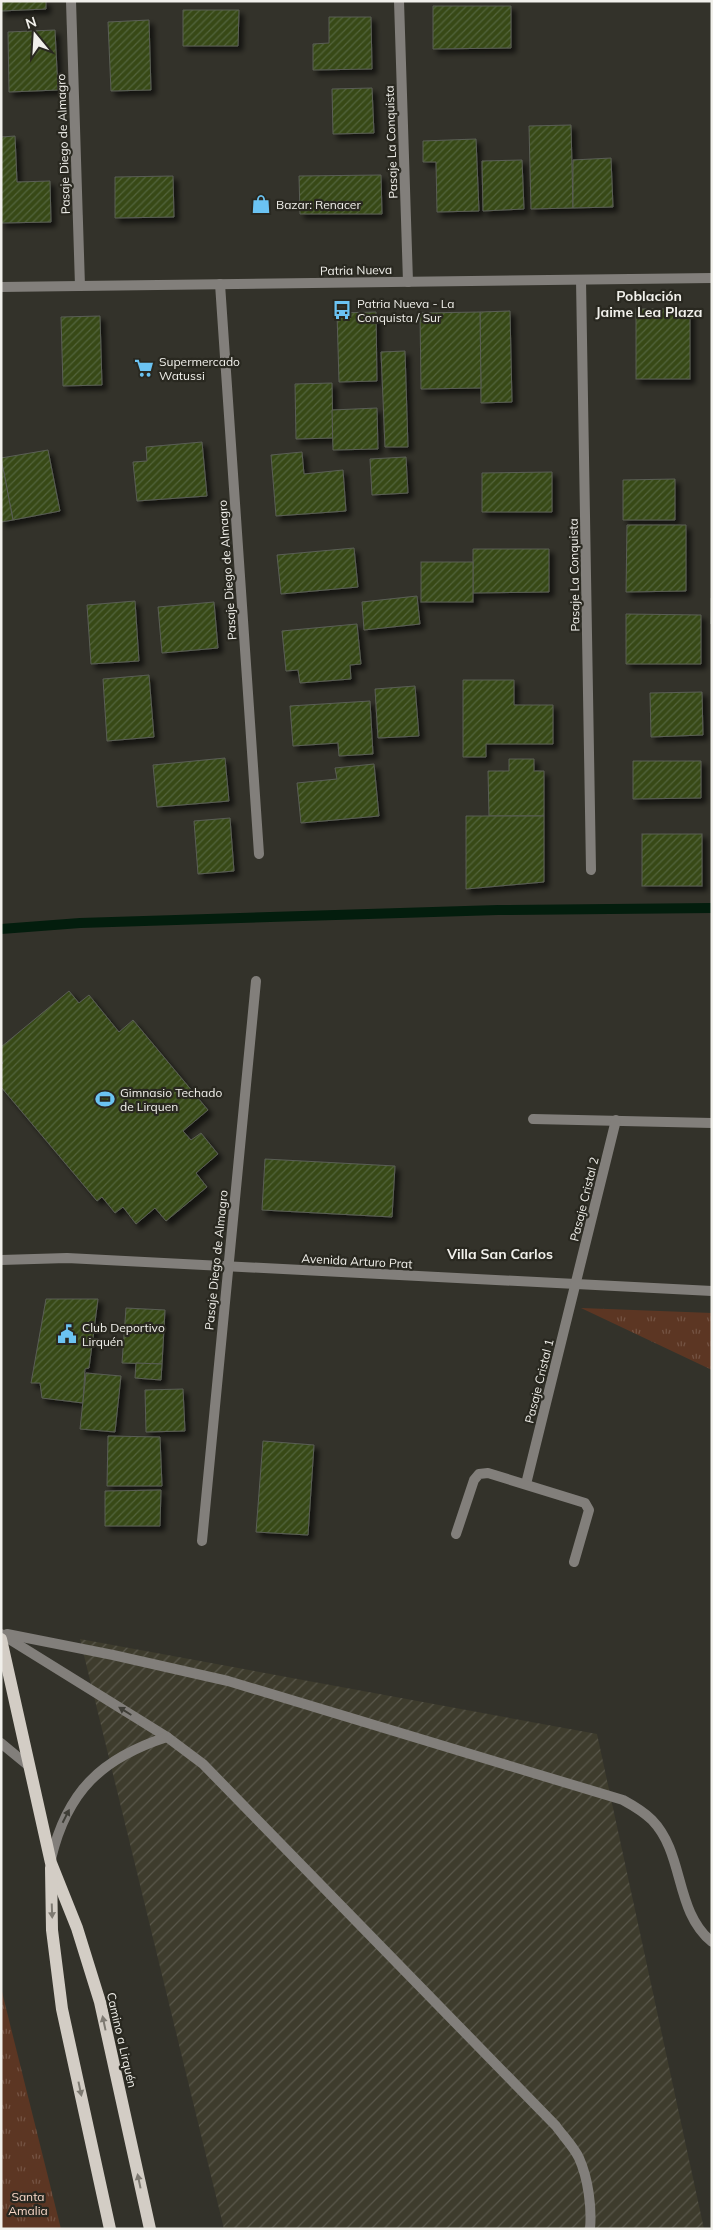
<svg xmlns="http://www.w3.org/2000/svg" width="713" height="2230" font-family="Mulish,sans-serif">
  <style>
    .industrial { fill: url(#industrial-furrows) }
    .park { fill: url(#park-tufts) }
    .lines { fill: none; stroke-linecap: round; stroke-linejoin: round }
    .stream { stroke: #031d0d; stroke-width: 10 }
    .building { fill: url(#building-hatch); stroke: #5a5e55; filter: url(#shadow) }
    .lane { stroke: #827f7b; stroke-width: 10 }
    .street { stroke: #827f7b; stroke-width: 10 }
    .primary { stroke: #d3cdc5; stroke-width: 12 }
    .oneway { fill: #3f3e37 }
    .oneway2 { fill: #7e7a72 }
    .labels { text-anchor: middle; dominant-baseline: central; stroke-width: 4.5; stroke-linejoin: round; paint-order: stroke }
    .street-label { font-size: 12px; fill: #f1f0eb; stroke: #292820 }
    .poi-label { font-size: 12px; fill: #f1f0eb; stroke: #292820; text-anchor: start }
    .park-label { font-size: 12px; fill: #f7d6c6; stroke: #292820 }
    .neighbourhood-label { font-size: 14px; font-weight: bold; fill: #f1f0eb; stroke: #292820 }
  </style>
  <defs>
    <pattern id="industrial-furrows" width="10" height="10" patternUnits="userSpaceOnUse" patternTransform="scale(1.25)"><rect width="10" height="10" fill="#3e3c2d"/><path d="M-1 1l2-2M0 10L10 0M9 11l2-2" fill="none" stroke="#5a584c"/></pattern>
    <pattern id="park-tufts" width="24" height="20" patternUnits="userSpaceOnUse" patternTransform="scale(1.25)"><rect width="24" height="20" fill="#5c3623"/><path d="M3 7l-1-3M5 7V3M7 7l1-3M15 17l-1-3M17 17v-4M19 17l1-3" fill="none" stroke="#745343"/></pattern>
    <pattern id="building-hatch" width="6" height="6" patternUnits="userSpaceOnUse" patternTransform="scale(1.25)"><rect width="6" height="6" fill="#374a19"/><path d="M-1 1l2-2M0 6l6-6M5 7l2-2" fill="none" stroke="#54643b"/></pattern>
    <filter id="shadow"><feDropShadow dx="4.5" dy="4.5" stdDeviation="2.5" flood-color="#0009"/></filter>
  </defs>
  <rect width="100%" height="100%" fill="#33322a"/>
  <polygon class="industrial" points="80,1639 597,1734 704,2229 224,2229"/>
  <g class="park">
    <polygon points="581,1308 712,1313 712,1370"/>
    <polygon points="1,1992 2,1992 61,2229 1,2229"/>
  </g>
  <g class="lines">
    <polyline class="stream" points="1,929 80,923 498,910 712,908"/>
  </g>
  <g class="building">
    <polygon points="1,1 46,1 46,9 1,11"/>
    <polygon points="433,6 511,6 511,48 433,49"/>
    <polygon points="183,10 239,10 238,46 183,46"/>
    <polygon points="329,17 371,17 372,69 313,70 313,44 329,43"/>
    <polygon points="149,20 151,90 111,91 108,22"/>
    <polygon points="55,30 58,90 9,92 8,32"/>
    <polygon points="372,88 374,133 333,134 332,89"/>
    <polygon points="571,125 573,208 531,209 529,126"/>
    <polygon points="15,136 17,182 50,181 51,222 1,223 1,137"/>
    <polygon points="476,139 479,211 437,212 436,162 423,162 423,141"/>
    <polygon points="611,158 613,207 573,208 573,160"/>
    <polygon points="522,160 524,209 483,211 482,161"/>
    <polygon points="381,175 382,214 300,214 299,176"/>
    <polygon points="173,176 174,217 115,218 115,177"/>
    <rect x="636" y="309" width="54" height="70"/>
    <polygon points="510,311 512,402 481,403 480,312"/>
    <polygon points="376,312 377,381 339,382 337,313"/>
    <polygon points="480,312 481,388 421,389 420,313"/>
    <polygon points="100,316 102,385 63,386 61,317"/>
    <polygon points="405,351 408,447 385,447 381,352"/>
    <polygon points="332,383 333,438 296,439 295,384"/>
    <polygon points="377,408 378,449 333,450 332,410"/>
    <polygon points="202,442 207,496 137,501 133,462 147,461 146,447"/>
    <polygon points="48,450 60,511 13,520 1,458"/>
    <polygon points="302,452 304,474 343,470 346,511 276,516 271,455"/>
    <polygon points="406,457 408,493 372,495 370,459"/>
    <polygon points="1,468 3,468 13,520 1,522"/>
    <polygon points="552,472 552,512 482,512 482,473"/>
    <polygon points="675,479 675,520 623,520 623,480"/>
    <polygon points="627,525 686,525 686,591 626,592"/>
    <polygon points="354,548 358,587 281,594 277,555"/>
    <polygon points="473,549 549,549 549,592 473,593"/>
    <rect x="421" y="562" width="52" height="40"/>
    <polygon points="417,596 420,624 364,630 362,602"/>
    <polygon points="711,598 712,598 711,624"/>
    <polygon points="135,601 139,661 91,664 87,605"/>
    <polygon points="214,602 218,648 162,653 158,607"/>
    <polygon points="626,614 701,615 701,664 626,664"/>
    <polygon points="357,624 361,664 350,665 351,679 300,683 298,670 286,671 282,631"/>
    <polygon points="149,675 154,737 107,741 103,679"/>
    <polygon points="463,680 514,680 514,705 553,705 553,744 486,744 486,757 463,757"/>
    <polygon points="415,686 419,736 378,738 375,689"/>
    <polygon points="702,692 703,735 651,737 650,693"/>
    <polygon points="370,701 373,754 339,756 338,743 293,746 290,706"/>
    <polygon points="225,758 229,801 157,807 153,765"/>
    <polygon points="509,759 534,759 534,771 544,771 544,816 489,816 488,771 509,771"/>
    <polygon points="633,761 701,761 701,798 633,799"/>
    <polygon points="374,764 379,816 301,823 297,783 337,779 335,768"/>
    <polygon points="466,816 544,816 544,882 466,889"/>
    <polygon points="230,818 234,871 198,874 194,821"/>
    <rect x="642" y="834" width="60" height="52"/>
    <polygon points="69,991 79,1003 89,995 119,1032 133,1020 208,1110 183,1131 191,1140 201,1133 218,1154 196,1173 207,1187 166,1221 155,1208 136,1224 123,1207 115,1213 102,1197 97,1201 1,1087 1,1065 3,1063 1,1061 1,1047"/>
    <polygon points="265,1159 395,1166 392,1217 262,1210"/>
    <polygon points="46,1299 98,1299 89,1368 85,1369 83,1403 42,1398 40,1383 31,1383"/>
    <polygon points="126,1308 165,1310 162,1364 122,1363"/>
    <polygon points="136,1363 162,1364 161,1380 135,1378"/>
    <polygon points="86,1373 121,1376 115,1432 80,1429"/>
    <polygon points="183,1389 185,1431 146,1432 145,1390"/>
    <polygon points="108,1436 160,1437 162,1486 107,1486"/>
    <polygon points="263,1441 314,1445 308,1535 256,1532"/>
    <polygon points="161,1490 160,1526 105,1526 105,1491"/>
  </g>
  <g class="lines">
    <g class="lane">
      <path d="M1,1634L167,1737L203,1764L556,2126C563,2136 574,2147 579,2158C588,2178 592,2207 590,2229"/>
      <path d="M7,1634L113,1655L228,1681L623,1800C634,1806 643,1811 652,1820C685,1854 674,1911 712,1942"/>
      <polyline points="1,1743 30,1767"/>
      <path d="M51,1859C67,1791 102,1758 167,1737"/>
    </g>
    <g class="street">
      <polyline points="71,1 80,286"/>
      <polyline points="399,1 408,282"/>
      <polyline points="581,280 591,870"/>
      <polyline points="220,284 259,854"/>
      <polyline points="1,287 712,278"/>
      <polyline points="533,1119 712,1123"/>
      <polyline points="1,1260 67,1258 712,1291"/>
      <polyline points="526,1484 616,1120"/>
      <polyline points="456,1534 474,1480 479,1474 488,1473 585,1503 589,1510 574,1562"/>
      <polyline points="202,1541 256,981"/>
    </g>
    <g class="primary">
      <polyline points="1,1639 51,1863 77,1928 100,2002 150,2229"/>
      <polyline points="51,1868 52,1930 62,2009 110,2229"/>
    </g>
  </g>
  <defs><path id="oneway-solid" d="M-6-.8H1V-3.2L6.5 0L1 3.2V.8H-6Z" transform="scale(1.25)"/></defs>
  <g class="oneway">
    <use href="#oneway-solid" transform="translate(125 1711) rotate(-148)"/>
    <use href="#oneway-solid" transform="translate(66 1816) rotate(-63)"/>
  </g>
  <g class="oneway2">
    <use href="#oneway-solid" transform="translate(52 1911) rotate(88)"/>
    <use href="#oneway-solid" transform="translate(104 2023) rotate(-102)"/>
    <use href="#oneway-solid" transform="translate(80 2089) rotate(78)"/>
    <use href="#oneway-solid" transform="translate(139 2181) rotate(-102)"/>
  </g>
  <defs>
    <g id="shop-bare" transform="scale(1.5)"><path d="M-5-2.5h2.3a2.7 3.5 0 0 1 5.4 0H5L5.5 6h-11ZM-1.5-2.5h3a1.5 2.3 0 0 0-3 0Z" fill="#6bc3f2" stroke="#292820" stroke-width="2.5" paint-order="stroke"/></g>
    <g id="bus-bare" transform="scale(1.5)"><path d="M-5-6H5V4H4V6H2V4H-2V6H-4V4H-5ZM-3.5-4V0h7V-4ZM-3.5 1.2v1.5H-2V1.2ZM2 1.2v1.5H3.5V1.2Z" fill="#6bc3f2" stroke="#292820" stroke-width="2.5" paint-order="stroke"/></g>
    <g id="supermarket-bare" transform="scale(1.5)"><path d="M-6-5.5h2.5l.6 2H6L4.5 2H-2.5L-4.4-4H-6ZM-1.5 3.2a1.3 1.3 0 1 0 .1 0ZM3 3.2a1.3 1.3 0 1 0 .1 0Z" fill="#6bc3f2" stroke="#292820" stroke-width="2.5" paint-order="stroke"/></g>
    <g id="stadium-bare" transform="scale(1.5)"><path d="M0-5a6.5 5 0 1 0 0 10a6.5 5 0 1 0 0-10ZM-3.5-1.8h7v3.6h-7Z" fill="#6bc3f2" stroke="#292820" stroke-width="2.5" paint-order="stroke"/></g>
    <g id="civic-bare" transform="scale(1.5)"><path d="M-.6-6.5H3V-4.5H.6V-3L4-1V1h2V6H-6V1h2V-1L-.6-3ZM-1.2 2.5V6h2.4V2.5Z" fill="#6bc3f2" stroke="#292820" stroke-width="2.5" paint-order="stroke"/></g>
  </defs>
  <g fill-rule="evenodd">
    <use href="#shop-bare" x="261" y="204"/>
    <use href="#bus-bare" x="342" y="310"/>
    <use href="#supermarket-bare" x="144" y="368"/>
    <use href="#stadium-bare" x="105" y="1099"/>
    <use href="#civic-bare" x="67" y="1334"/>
  </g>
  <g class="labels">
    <g class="street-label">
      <text transform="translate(391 142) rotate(-92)">Pasaje La Conquista</text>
      <text transform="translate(63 144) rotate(-92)">Pasaje Diego de Almagro</text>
      <text transform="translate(356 270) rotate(-1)">Patria Nueva</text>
      <text transform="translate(227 570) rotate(-94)">Pasaje Diego de Almagro</text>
      <text transform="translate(574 575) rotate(-91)">Pasaje La Conquista</text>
      <text transform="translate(584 1199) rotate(-76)">Pasaje Cristal 2</text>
      <text transform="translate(216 1260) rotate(-84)">Pasaje Diego de Almagro</text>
      <text transform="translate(357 1261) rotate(3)">Avenida Arturo Prat</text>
      <text transform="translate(539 1381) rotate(-76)">Pasaje Cristal 1</text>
      <text transform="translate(122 2040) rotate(77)">Camino a Lirquén</text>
    </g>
    <g class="poi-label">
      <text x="276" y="204">Bazar: Renacer</text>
      <text x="357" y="303">Patria Nueva - La<tspan x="357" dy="14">Conquista / Sur</tspan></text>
      <text x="159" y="361">Supermercado<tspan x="159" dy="14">Watussi</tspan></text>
      <text x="120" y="1092">Gimnasio Techado<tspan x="120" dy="14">de Lirquen</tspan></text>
      <text x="82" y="1327">Club Deportivo<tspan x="82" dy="14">Lirquén</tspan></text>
    </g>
    <g class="park-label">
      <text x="28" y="2196">Santa<tspan x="28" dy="14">Amalia</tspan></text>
    </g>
    <g class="neighbourhood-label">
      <text x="649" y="296">Población<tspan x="649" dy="16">Jaime Lea Plaza</tspan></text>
      <text x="500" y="1254">Villa San Carlos</text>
    </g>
  </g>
  <rect width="713" height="2230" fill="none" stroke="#f1f0eb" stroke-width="5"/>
  <g transform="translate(35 35) rotate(342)" stroke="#292820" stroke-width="4" paint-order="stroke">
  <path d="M0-4L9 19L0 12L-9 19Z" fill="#f1f0eb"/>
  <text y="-8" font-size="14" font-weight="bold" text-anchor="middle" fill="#f1f0eb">N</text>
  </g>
</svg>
